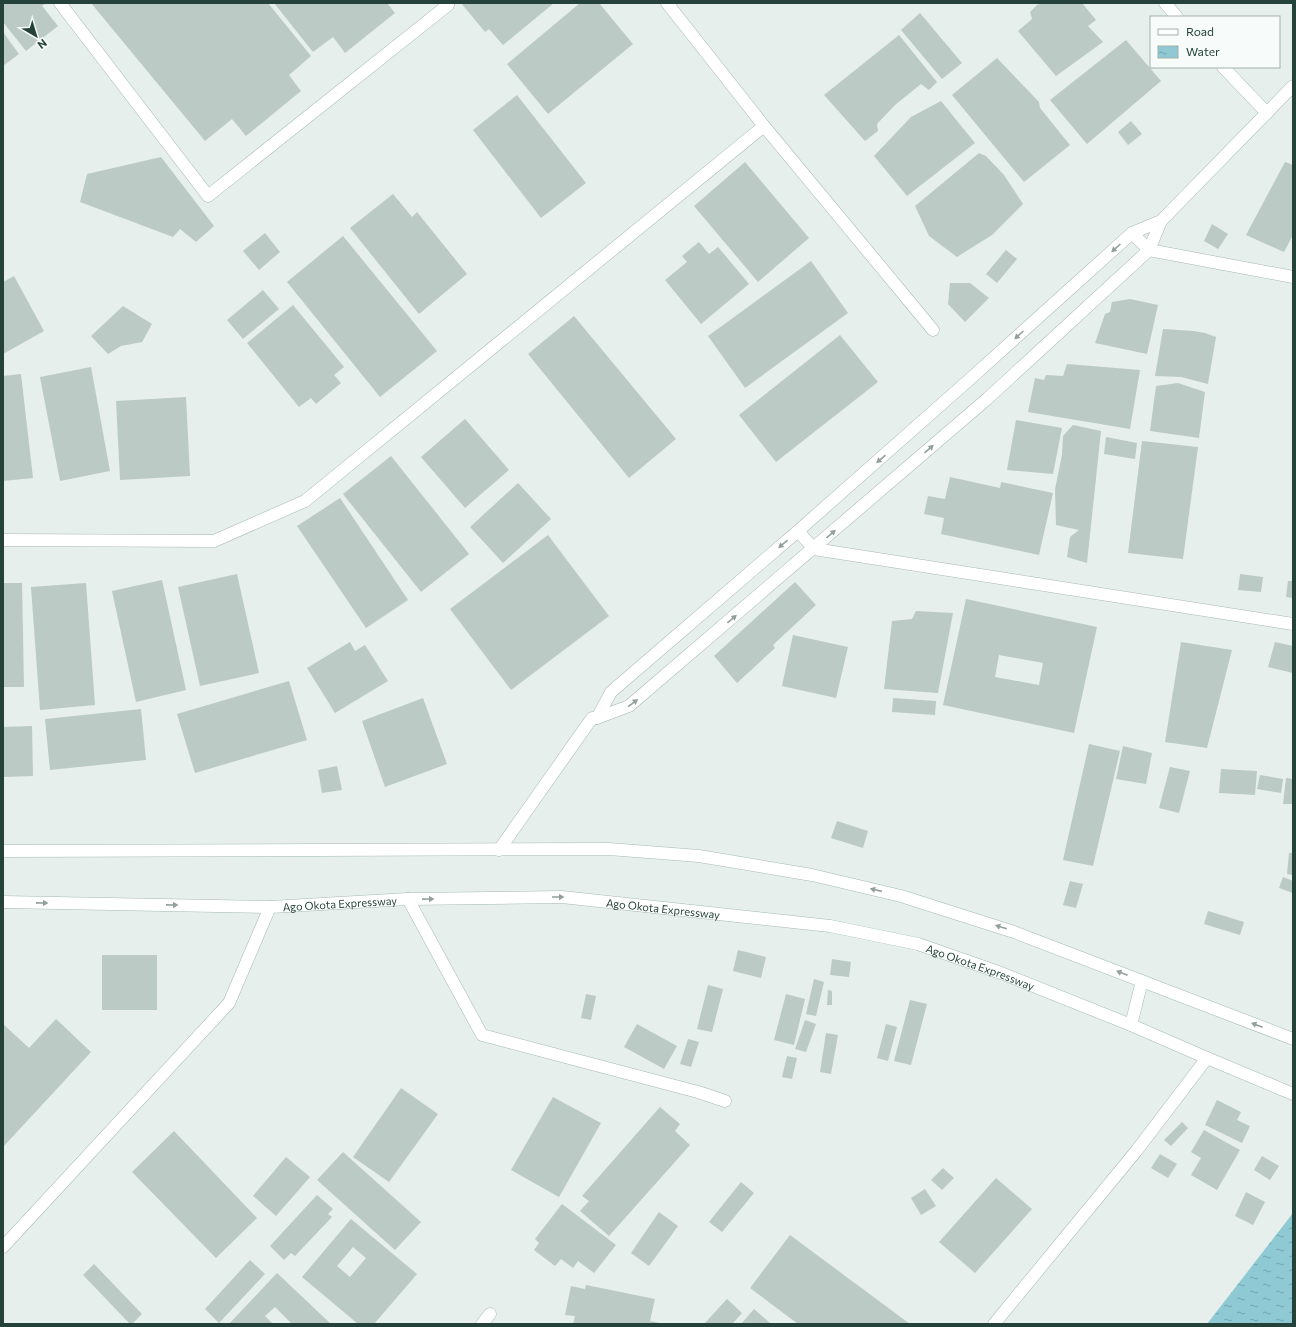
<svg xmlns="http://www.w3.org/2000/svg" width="1296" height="1327" font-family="Commissioner,sans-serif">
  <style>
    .water { fill: url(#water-ripples) }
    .building { fill: #bbcac4; fill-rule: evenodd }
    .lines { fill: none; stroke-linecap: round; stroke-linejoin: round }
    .lane-casing { stroke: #a8b8b2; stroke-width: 13 }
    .street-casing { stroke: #a8b8b2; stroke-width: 13 }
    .secondary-casing { stroke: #a4bbb3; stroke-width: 13 }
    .lane { stroke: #fff; stroke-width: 12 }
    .street { stroke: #fff; stroke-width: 12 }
    .secondary { stroke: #fff; stroke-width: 12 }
    .oneway { fill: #92a09c }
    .labels { text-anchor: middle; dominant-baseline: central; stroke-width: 3; stroke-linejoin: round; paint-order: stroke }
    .street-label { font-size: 11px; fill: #24423a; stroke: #f7fbf9 }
  </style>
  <defs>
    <pattern id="water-ripples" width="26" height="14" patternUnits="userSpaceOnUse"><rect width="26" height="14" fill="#8ec9d4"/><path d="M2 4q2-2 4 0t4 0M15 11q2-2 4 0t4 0" fill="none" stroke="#74a5ad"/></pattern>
  </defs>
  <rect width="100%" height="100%" fill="#e6efeb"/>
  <polygon class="water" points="1293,1213 1293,1324 1207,1324"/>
  <g class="building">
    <polygon points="3,3 46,3 42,6 58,26 26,51 3,22"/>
    <polygon points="91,3 268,3 311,56 289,75 301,91 246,136 232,119 205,141"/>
    <polygon points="274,3 387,3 395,13 345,53 333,37 313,52"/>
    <polygon points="461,3 554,3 503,45 489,29 485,32"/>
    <polygon points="580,3 599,3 633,44 548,114 507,64"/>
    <polygon points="1042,3 1082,3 1096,20 1088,26 1103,42 1056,76 1018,31 1032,19 1030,12 1037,5"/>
    <polygon points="920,13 962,63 942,79 901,30"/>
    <polygon points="3,32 19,54 3,66"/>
    <polygon points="899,35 937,82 929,90 921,84 895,105 877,124 878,131 865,141 824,95"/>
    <polygon points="1126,40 1161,81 1087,144 1050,100"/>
    <polygon points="997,58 1039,102 1040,108 1070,145 1024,182 952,95"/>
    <polygon points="517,95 586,183 541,218 473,130"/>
    <polygon points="941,101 975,143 907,196 874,156 911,117"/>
    <polygon points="1131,121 1142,134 1128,145 1118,132"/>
    <polygon points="979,153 986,156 1004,175 1023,204 992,235 957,257 929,236 915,206"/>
    <polygon points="161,157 214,226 196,242 180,229 173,237 80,202 87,174"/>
    <polygon points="745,162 809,238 758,282 694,206"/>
    <polygon points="1285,162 1293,165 1293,235 1284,252 1246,235"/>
    <polygon points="393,194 412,217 417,212 467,274 419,314 350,228"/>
    <polygon points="1212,224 1228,234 1218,249 1204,241"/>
    <polygon points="265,233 280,252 259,270 243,251"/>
    <polygon points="343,236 437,351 380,397 287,282"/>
    <polygon points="699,242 709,254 718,247 749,284 701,324 665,280 687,262 682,256"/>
    <polygon points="1006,250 1017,259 997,283 986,274"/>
    <polygon points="811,261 848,313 745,388 708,336"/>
    <polygon points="14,276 44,331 3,354 3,282"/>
    <polygon points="950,283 970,283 989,298 965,322 948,304"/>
    <polygon points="263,290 279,309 243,339 227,320"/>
    <polygon points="1130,299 1158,305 1147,354 1095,343 1105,314 1110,312 1112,302"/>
    <polygon points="293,305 344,367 334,375 341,383 316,404 311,398 299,407 247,343"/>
    <polygon points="123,306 152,324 142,342 121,346 108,354 91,336"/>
    <polygon points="574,316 676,439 629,478 528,354"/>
    <polygon points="1163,329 1194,331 1205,333 1216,337 1208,384 1181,377 1155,376"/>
    <polygon points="840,335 878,382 776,462 739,415"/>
    <polygon points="1067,364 1140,370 1130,429 1028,412 1035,378 1044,380 1046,375 1063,376"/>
    <polygon points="91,367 110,471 60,481 40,377"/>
    <polygon points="21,374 33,478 3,481 3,376"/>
    <polygon points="1178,383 1205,392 1199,438 1150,431 1156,386"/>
    <polygon points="186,397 190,476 120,480 116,401"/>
    <polygon points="465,419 509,470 465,508 421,457"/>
    <polygon points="1016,420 1062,428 1053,474 1007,470"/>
    <polygon points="1073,425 1101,431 1087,563 1067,557 1070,537 1079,530 1056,525 1055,489 1062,455 1063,436"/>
    <polygon points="1106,437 1137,443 1135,459 1104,454"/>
    <polygon points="1142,441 1198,447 1183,559 1128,553"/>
    <polygon points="391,456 469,554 421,592 343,494"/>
    <polygon points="950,477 1000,488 1001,482 1053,493 1039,555 941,534 944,518 924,514 928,496 945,499"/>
    <polygon points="518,483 551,519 503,563 470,527"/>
    <polygon points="340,498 408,600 366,628 297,526"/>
    <polygon points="548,535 609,616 511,690 450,609"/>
    <polygon points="237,574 259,673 200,686 178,587"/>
    <polygon points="1240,574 1263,577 1261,592 1238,590"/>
    <polygon points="162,580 186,690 136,702 112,591"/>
    <polygon points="1288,581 1293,581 1293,598 1286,597"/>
    <polygon points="795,582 816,605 773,645 775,648 737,683 714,656"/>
    <polygon points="3,583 22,583 24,687 3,687"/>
    <polygon points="86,583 95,705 40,710 31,587"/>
    <path d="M966,599L1097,627L1074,733L943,705ZM999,655L1043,663L1039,685L995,677Z"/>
    <polygon points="916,611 953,613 938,693 884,689 892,621 912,619"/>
    <polygon points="793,635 848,647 836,698 782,686"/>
    <polygon points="350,642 355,651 365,645 388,681 335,713 307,668"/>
    <polygon points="1181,642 1232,650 1207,748 1165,742"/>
    <polygon points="1275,642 1293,646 1293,673 1268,667"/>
    <polygon points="289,681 307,740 195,773 177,714"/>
    <polygon points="423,698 447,764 385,787 362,721"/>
    <polygon points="893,698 936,701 935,715 892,712"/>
    <polygon points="141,709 146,760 50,770 45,719"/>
    <polygon points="32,726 33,776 3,777 3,727"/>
    <polygon points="1089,744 1120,751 1093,866 1063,860"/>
    <polygon points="1123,746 1152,753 1146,784 1116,779"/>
    <polygon points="337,766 342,790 322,793 318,770"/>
    <polygon points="1170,767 1190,771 1179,813 1159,808"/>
    <polygon points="1221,769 1257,771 1255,795 1219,793"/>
    <polygon points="1260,775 1283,779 1281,793 1257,789"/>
    <polygon points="1286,778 1293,779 1293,804 1283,804"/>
    <polygon points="837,821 868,831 863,848 831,838"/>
    <polygon points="1289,853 1293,853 1293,875 1287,874"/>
    <polygon points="1283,877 1293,881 1293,893 1279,888"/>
    <polygon points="1070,881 1083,884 1076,908 1063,905"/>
    <polygon points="1208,911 1244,922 1240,935 1204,924"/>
    <polygon points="738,950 766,957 761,978 733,971"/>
    <rect x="102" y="955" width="55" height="55"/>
    <polygon points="832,959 851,962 849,977 830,975"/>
    <polygon points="814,979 824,982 816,1016 806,1014"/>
    <polygon points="708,985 723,989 712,1032 697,1029"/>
    <polygon points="828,990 832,991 832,1005 827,1005"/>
    <polygon points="586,994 596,996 591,1020 581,1018"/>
    <polygon points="786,994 805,999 794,1045 774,1040"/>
    <polygon points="910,1000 927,1004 911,1065 894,1061"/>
    <polygon points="56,1019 91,1052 3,1147 3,1024 29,1048"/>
    <polygon points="805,1020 816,1024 806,1052 795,1049"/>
    <polygon points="637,1024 677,1046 664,1069 624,1047"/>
    <polygon points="886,1024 897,1027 888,1061 877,1058"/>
    <polygon points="826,1033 838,1035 831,1074 820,1072"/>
    <polygon points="688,1039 699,1042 691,1067 680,1064"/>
    <polygon points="787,1056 797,1058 792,1079 782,1077"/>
    <polygon points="401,1088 438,1114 389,1182 353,1157"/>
    <polygon points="553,1097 601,1123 559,1197 511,1170"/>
    <polygon points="1217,1100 1241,1112 1237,1120 1250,1126 1242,1143 1205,1125"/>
    <polygon points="660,1107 680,1124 675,1131 690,1145 609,1236 580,1211 589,1201 582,1196"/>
    <polygon points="1182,1122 1188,1128 1171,1146 1164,1140"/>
    <polygon points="1204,1130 1240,1150 1217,1190 1191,1175 1201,1158 1191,1152"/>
    <polygon points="174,1131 257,1218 216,1258 132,1172"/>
    <polygon points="343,1152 421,1222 395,1250 317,1180"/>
    <polygon points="1160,1154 1177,1164 1168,1178 1151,1168"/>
    <polygon points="1262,1156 1279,1166 1270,1180 1254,1170"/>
    <polygon points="286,1157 310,1177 276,1216 253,1196"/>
    <polygon points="943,1168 954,1178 942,1190 931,1180"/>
    <polygon points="996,1178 1032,1209 975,1273 939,1242"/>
    <polygon points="741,1182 754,1193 722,1232 709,1222"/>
    <polygon points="925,1189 936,1206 921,1215 911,1198"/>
    <polygon points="1246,1192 1265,1202 1253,1225 1235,1216"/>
    <polygon points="317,1195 333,1209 328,1214 332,1217 295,1256 291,1253 284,1260 270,1246"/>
    <polygon points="562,1204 616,1245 594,1273 578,1261 573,1268 561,1259 555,1266 534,1250 539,1243 535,1239"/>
    <polygon points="659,1212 678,1226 649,1266 631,1253"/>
    <path d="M351,1219L417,1274L374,1324H358L302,1277ZM353,1247L366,1258L350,1277L337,1266Z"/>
    <polygon points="790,1235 910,1324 798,1324 750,1288"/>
    <polygon points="250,1260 265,1274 219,1323 205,1309"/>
    <polygon points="94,1264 142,1314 132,1324 130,1324 83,1275"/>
    <polygon points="277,1273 331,1324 292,1324 275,1307 265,1316 273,1324 229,1324"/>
    <polygon points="586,1285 655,1299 650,1321 664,1324 573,1324 575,1316 565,1315 571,1286 585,1289"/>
    <polygon points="727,1299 742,1313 732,1324 704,1324"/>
    <polygon points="754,1309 771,1324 741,1324"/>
  </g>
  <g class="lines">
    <g class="lane-casing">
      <polyline id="lane" points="60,3 208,196 448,5 447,3"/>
    </g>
    <g class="street-casing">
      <g id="street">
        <polyline points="667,3 764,126 933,330"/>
        <polyline points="1165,3 1177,17"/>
        <polyline points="1223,67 1267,113"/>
        <polyline points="1132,233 1149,250 1293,277"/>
        <polyline points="798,531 814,549 1293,624"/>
        <polyline points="3,540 214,541 305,501 764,126"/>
        <polyline points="597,718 611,692 798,531 970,379 1132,233 1161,221 1293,86"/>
        <polyline points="499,850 592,718 597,718 629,706 987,399 1149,250 1161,221"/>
        <polyline points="408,899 482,1035 698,1092 725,1101"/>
        <polyline points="3,1247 229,1003 270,907"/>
        <polyline points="482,1324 490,1314"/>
        <polyline points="994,1324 1137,1150 1207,1058"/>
      </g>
    </g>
    <g class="secondary-casing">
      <g id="secondary">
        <polyline points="3,851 609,849 699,856 812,875 901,896 1014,932 1293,1039"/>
        <path id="s1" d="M3,902L270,907L408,899L562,897L830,926L918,944L1001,973L1131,1025L1207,1058L1293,1094"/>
        <polyline points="1131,1025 1142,981"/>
      </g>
    </g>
    <use href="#lane" class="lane"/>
    <use href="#street" class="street"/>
    <use href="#secondary" class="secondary"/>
  </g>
  <defs><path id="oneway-solid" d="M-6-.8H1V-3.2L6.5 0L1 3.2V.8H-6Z"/></defs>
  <g class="oneway">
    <use href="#oneway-solid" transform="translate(1116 248) rotate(138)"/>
    <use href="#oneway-solid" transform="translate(1019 335) rotate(138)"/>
    <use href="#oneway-solid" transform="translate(929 449) rotate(-41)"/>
    <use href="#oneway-solid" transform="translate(881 459) rotate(139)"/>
    <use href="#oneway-solid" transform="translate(831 534) rotate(-41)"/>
    <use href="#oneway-solid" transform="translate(783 544) rotate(139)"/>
    <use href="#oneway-solid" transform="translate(732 619) rotate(-40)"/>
    <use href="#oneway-solid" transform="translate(633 703) rotate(-37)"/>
    <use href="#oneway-solid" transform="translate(876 890) rotate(-167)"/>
    <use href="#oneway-solid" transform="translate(558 897)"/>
    <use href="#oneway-solid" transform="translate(428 899) rotate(-1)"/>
    <use href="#oneway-solid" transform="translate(42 903) rotate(1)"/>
    <use href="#oneway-solid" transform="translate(172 905) rotate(1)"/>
    <use href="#oneway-solid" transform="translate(1001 927) rotate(-163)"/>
    <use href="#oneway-solid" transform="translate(1122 973) rotate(-159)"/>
    <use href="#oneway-solid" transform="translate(1257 1025) rotate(-159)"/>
  </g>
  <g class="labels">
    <g class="street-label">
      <text stroke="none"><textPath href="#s1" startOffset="337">Ago Okota Expressway</textPath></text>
      <text stroke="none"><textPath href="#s1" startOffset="661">Ago Okota Expressway</textPath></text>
      <text stroke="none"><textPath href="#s1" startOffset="985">Ago Okota Expressway</textPath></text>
    </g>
  </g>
  <rect width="1296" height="1327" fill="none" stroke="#24423a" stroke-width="8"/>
  <rect x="1150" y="16" width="130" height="52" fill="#f7fbf9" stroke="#a3b1ad"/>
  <rect x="1158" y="29" width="20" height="6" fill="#ffffff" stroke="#a3b1ad"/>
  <text x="1186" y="36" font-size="12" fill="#24423a">Road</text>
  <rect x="1158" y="46" width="20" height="12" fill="url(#water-ripples)" stroke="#a3b1ad"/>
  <text x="1186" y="56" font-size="12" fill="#24423a">Water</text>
  <g transform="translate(36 36) rotate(142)" stroke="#f7fbf9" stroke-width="3" paint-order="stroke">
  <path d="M0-3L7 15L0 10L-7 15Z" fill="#24423a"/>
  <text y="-6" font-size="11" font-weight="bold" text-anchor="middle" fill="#24423a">N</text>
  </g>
</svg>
